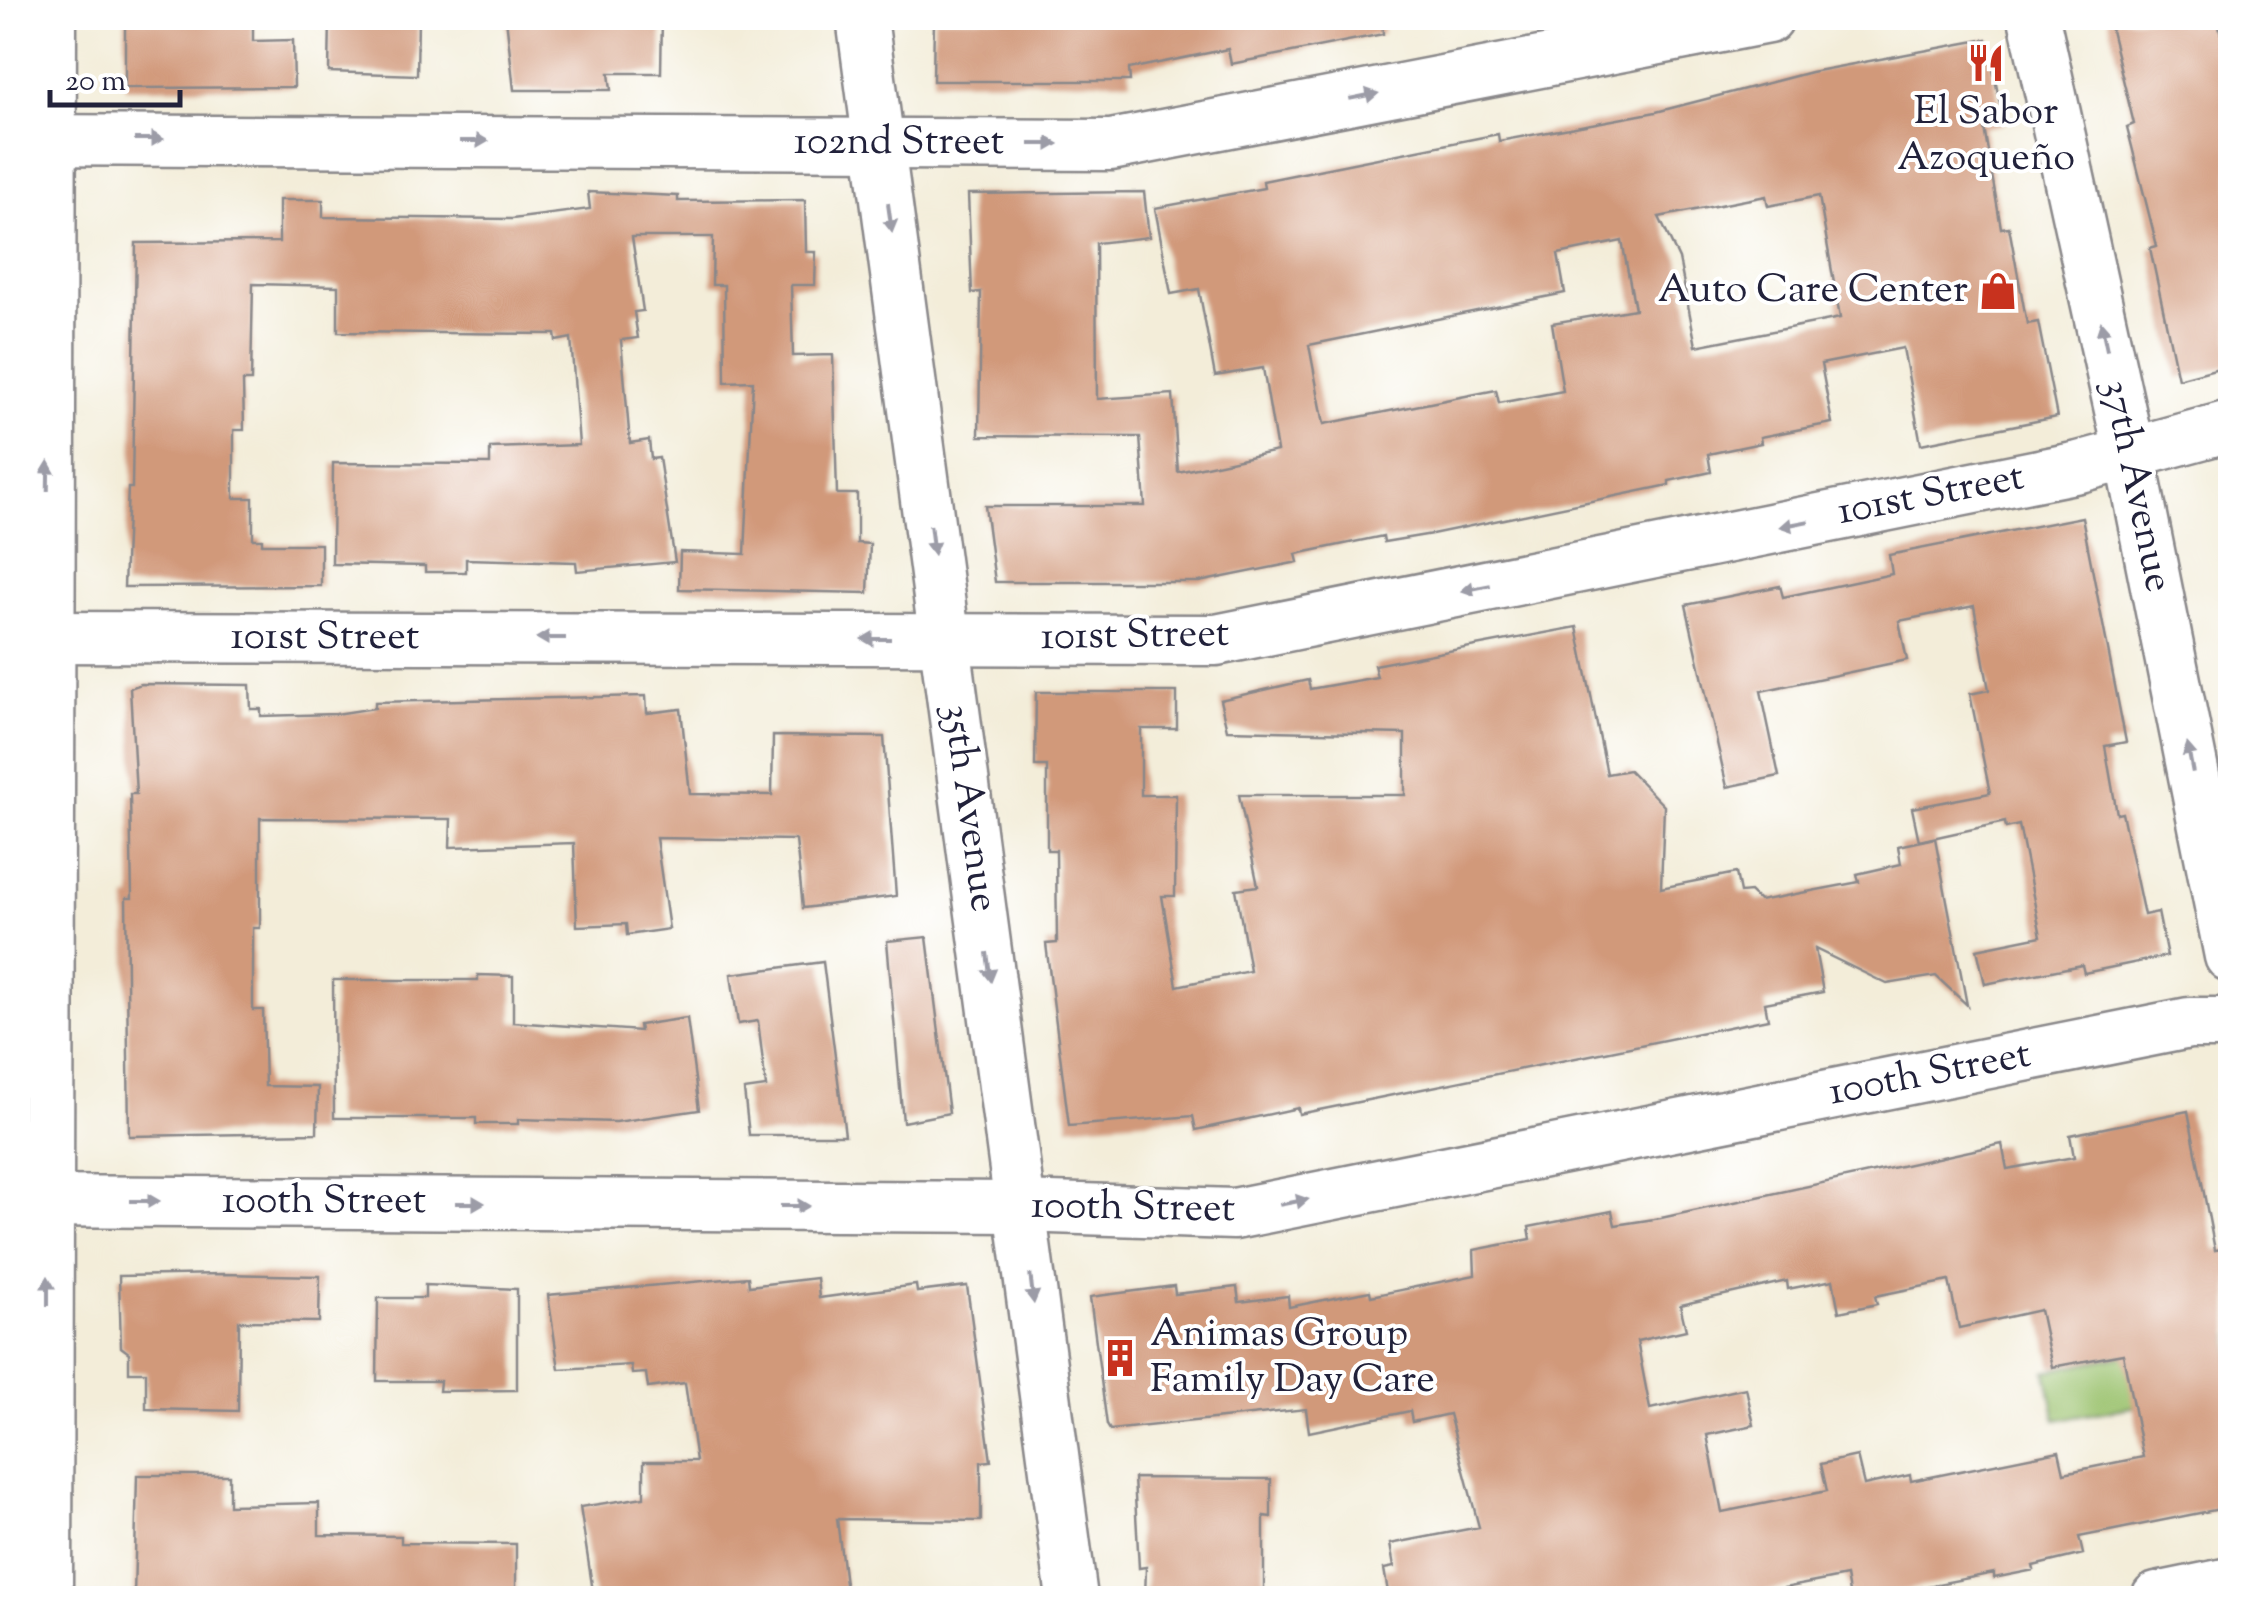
<svg xmlns="http://www.w3.org/2000/svg" width="2248" height="1616" font-family="'Sorts Mill Goudy',serif">
  <style>
    .green { fill: #9bc26e; stroke: #5e7254; stroke-width: 2.5 }
    .building { fill: #d1997a; fill-rule: evenodd }
    .lines { fill: none; stroke-linecap: round; stroke-linejoin: round }
    .minor-casing { stroke: #8a888a; stroke-width: 55 }
    .minor { stroke: #fff; stroke-width: 50 }
    .oneway { fill: #9c9ca7 }
    .labels { text-anchor: middle; dominant-baseline: central; stroke-width: 8; stroke-linejoin: round; paint-order: stroke }
    .poi-label { font-size: 40px; fill: #22223b; stroke: #fff }
    .street-label { font-size: 40px; fill: #22223b; stroke: #fff }
  </style>
  <rect width="100%" height="100%" fill="#fff"/>
  <filter id="ink" filterUnits="userSpaceOnUse"><feTurbulence type="fractalNoise" baseFrequency=".01" numOctaves="2"/><feDisplacementMap in="SourceGraphic" scale="20" xChannelSelector="R" yChannelSelector="G"/><feConvolveMatrix kernelMatrix="1 2 1 2 8 2 1 2 1" color-interpolation-filters="sRGB"/></filter>
  <filter id="wash" filterUnits="userSpaceOnUse"><feTurbulence type="fractalNoise" baseFrequency=".0048" numOctaves="4" result="noise"/><feDisplacementMap in="SourceGraphic" scale="40" xChannelSelector="R" yChannelSelector="G"/><feGaussianBlur stdDeviation="2.25" result="paint"/><feColorMatrix in="noise" values="0 0 0 0 0 0 0 0 0 0 0 0 0 0 0 0 0 1.4 0 .05"/><feComposite in="paint" operator="in"/></filter>
  <g filter="url(#wash)">
    <rect width="100%" height="100%" fill="#f3edd9"/>
    <polygon class="green" points="2230,1334 2230,1390 2056,1420 2046,1371"/>
    <g id="blocks">
      <g class="building">
        <polygon points="125,18 253,18 253,41 293,40 294,87 125,88"/>
        <polygon points="330,18 418,18 417,75 329,72"/>
        <polygon points="506,18 662,18 661,73 609,73 611,90 514,90"/>
        <polygon points="934,18 1382,18 1383,34 1231,64 1228,49 1129,69 1130,81 933,81"/>
        <polygon points="2108,18 2217,18 2230,72 2230,365 2178,379 2150,248 2157,246 2127,127 2134,124"/>
        <path d="M1987,39L2004,124L1984,128L2001,228L2009,227L2027,324L2038,322L2057,417L1921,444L1903,348L1821,364L1832,423L1760,437L1761,443L1708,454L1711,472L1669,481V485L1432,534L1384,542L1383,536L1296,554L1298,562L1199,582H995L985,506H1145L1140,437L979,436L981,292L972,293L968,194L1144,192L1149,237L1096,243L1097,399L1173,394L1178,472L1277,451L1263,368L1215,376L1199,289L1171,294L1155,208L1264,188L1263,181L1498,134L1499,141L1656,112L1811,72ZM1766,196L1768,206L1819,196L1840,318L1696,346L1679,259L1659,217ZM1622,241L1635,309L1552,323L1563,391L1499,403L1496,390L1324,424L1309,345L1565,293L1558,254Z"/>
        <polygon points="588,192 678,196 678,201 805,200 806,252 816,252 815,285 791,285 793,356 833,355 837,494 857,494 857,543 870,544 868,593 679,589 680,552 745,554 753,381 725,382 724,285 712,285 713,237 632,237 643,311 634,312 638,338 621,340 630,443 649,440 651,459 659,458 675,562 577,571 576,562 466,559 466,572 425,572 425,566 332,564 333,463 490,464 490,448 579,445 571,338 556,341 555,334 338,332 338,286 253,284 251,381 243,381 244,430 234,430 234,498 253,498 253,539 262,539 262,544 321,544 321,586 124,587 128,488 132,488 136,243 279,242 279,200 323,200 323,217 512,219 590,209"/>
        <polygon points="2082,517 2126,742 2105,746 2117,814 2122,813 2144,915 2158,912 2167,956 2084,973 2082,965 1985,984 1977,949 2041,936 2019,825 2006,828 2005,822 1919,841 1912,808 1990,793 1970,694 1989,690 1974,606 1899,621 1907,660 1761,691 1779,776 1727,787 1686,605 1780,586 1783,597 1892,574 1889,555"/>
        <polygon points="1577,627 1607,774 1629,770 1664,806 1661,888 1736,873 1740,893 1750,892 1759,901 1859,882 1857,874 1901,864 1898,846 1935,838 1967,1005 1936,976 1887,984 1815,949 1823,992 1765,1003 1768,1019 1378,1098 1299,1114 1298,1108 1196,1130 1193,1116 1069,1126 1046,944 1057,943 1056,850 1047,850 1047,766 1035,766 1036,692 1177,692 1177,729 1141,729 1141,795 1176,795 1175,896 1162,896 1177,986 1250,971 1236,889 1258,886 1239,795 1405,795 1405,734 1227,730 1220,700 1308,680 1310,689 1377,677 1374,665"/>
        <polygon points="141,684 250,685 251,709 261,709 261,716 336,714 375,708 375,702 646,696 647,713 681,709 690,794 772,795 773,736 884,737 896,896 803,908 796,840 656,838 669,929 627,935 626,924 577,926 574,843 450,847 451,819 260,818 260,928 253,928 253,1010 263,1010 265,1086 318,1087 317,1133 129,1136 126,898 132,898 130,794 136,794 130,688"/>
        <polygon points="927,937 949,1113 903,1122 887,941"/>
        <polygon points="823,962 845,1135 749,1135 744,1090 766,1087 758,1021 738,1024 731,974"/>
        <polygon points="478,975 513,976 513,1022 640,1031 639,1025 687,1018 699,1110 616,1122 518,1119 518,1124 476,1124 476,1118 334,1118 333,980 478,980"/>
        <path d="M2188,1111L2215,1250L2230,1248V1507L2079,1537L2083,1554L2033,1566L2034,1570L1994,1578V1573L1887,1594L1888,1598H1850L1846,1576L1733,1598H1389L1384,1569L1394,1567L1390,1544L1479,1527L1449,1414L1412,1422L1410,1411L1309,1432L1306,1409L1110,1430L1107,1425L1090,1297L1174,1286L1175,1294L1237,1287L1239,1302L1288,1296L1289,1307L1370,1291L1371,1296L1475,1275L1474,1250L1531,1239L1529,1227L1612,1211L1615,1225L1661,1218L2002,1144L2007,1169L2074,1157L2070,1135ZM1833,1280L1839,1312L1877,1304L1875,1296L1949,1281L1959,1328L2040,1310L2052,1367L2123,1354L2143,1457L2064,1473L2059,1451L1911,1481L1910,1475L1864,1485L1857,1456L1821,1464L1827,1491L1722,1512L1707,1435L1754,1425L1746,1388L1650,1409L1637,1341L1686,1330L1680,1305L1787,1281L1788,1289Z"/>
        <polygon points="223,1274 320,1276 319,1322 239,1321 238,1411 146,1409 146,1372 129,1372 129,1353 121,1347 119,1276"/>
        <polygon points="748,1277 749,1286 817,1278 819,1298 916,1285 917,1292 967,1286 991,1461 981,1462 981,1521 837,1519 846,1592 796,1598 594,1598 580,1507 644,1497 644,1461 696,1461 685,1383 648,1388 646,1373 632,1374 631,1365 559,1369 548,1295"/>
        <polygon points="425,1285 517,1289 517,1390 439,1391 440,1381 377,1381 378,1298 425,1298"/>
        <polygon points="137,1475 229,1475 229,1505 319,1503 319,1535 401,1536 401,1543 516,1544 516,1598 134,1598"/>
        <polygon points="1134,1478 1271,1479 1271,1517 1264,1516 1264,1598 1145,1598 1146,1567 1139,1568"/>
      </g>
    </g>
  </g>
  <g filter="url(#ink)">
    <use href="#blocks" fill-opacity="0" stroke="#8a888a" stroke-width="2.5"/>
    <g class="lines">
      <g class="minor-casing">
        <g id="minor">
          <polyline points="862,18 1072,1598"/>
          <polyline points="2034,18 2129,451 2230,956"/>
          <polyline points="18,140 1111,145 1768,18"/>
          <polyline points="18,637 1216,640 2079,467 2230,426"/>
          <polyline points="18,1201 1020,1207 1234,1214 2189,1023 2230,1023"/>
          <polyline points="47,1598 51,18"/>
          <polyline points="2157,1598 2230,1583"/>
        </g>
      </g>
      <use href="#minor" class="minor"/>
    </g>
    <defs><path id="oneway-solid" d="M-6-.8H1V-3.2L6.5 0L1 3.2V.8H-6Z" transform="scale(2.5)"/></defs>
    <g class="oneway">
      <use href="#oneway-solid" transform="translate(1364 96) rotate(-11)"/>
      <use href="#oneway-solid" transform="translate(149 139)"/>
      <use href="#oneway-solid" transform="translate(474 141)"/>
      <use href="#oneway-solid" transform="translate(1044 144)"/>
      <use href="#oneway-solid" transform="translate(890 218) rotate(82)"/>
      <use href="#oneway-solid" transform="translate(2104 336) rotate(-102)"/>
      <use href="#oneway-solid" transform="translate(48 476) rotate(-89)"/>
      <use href="#oneway-solid" transform="translate(1794 524) rotate(169)"/>
      <use href="#oneway-solid" transform="translate(932 540) rotate(83)"/>
      <use href="#oneway-solid" transform="translate(1476 588) rotate(169)"/>
      <use href="#oneway-solid" transform="translate(551 638) rotate(-180)"/>
      <use href="#oneway-solid" transform="translate(876 639) rotate(-180)"/>
      <use href="#oneway-solid" transform="translate(2190 758) rotate(-101)"/>
      <use href="#oneway-solid" transform="translate(989 967) rotate(82)"/>
      <use href="#oneway-solid" transform="translate(145 1201)"/>
      <use href="#oneway-solid" transform="translate(1294 1202) rotate(-11)"/>
      <use href="#oneway-solid" transform="translate(470 1203)"/>
      <use href="#oneway-solid" transform="translate(795 1206)"/>
      <use href="#oneway-solid" transform="translate(1032 1289) rotate(83)"/>
      <use href="#oneway-solid" transform="translate(48 1291) rotate(-90)"/>
    </g>
  </g>
  <defs>
    <g id="restaurant-bare" transform="scale(3)"><path d="M-5-6h1v4h1v-4h1v4h1v-4h1v5L-1.5 .5V6h-2V.5L-5-1ZM5-6V6H3V1.5H1.5Q1.5-4 5-6Z" fill="#c8321e" stroke="#fff" stroke-width="2.5" paint-order="stroke"/></g>
    <g id="shop-bare" transform="scale(3)"><path d="M-5-2.5h2.3a2.7 3.5 0 0 1 5.4 0H5L5.5 6h-11ZM-1.5-2.5h3a1.5 2.3 0 0 0-3 0Z" fill="#c8321e" stroke="#fff" stroke-width="2.5" paint-order="stroke"/></g>
    <g id="building-bare" transform="scale(3)"><path d="M-4-6H4V6H1V3H-1V6H-4ZM-2.5-4.3h1.7v1.8h-1.7ZM.8-4.3h1.7v1.8H.8ZM-2.5-1h1.7V.8h-1.7ZM.8-1h1.7V.8H.8Z" fill="#c8321e" stroke="#fff" stroke-width="2.5" paint-order="stroke"/></g>
  </defs>
  <g fill-rule="evenodd">
    <use href="#restaurant-bare" x="1986" y="63"/>
    <use href="#shop-bare" x="1998" y="291"/>
    <use href="#building-bare" x="1120" y="1358"/>
  </g>
  <g class="labels">
    <g class="poi-label">
      <text x="1986" y="113">El Sabor<tspan x="1986" dy="46">Azoqueño</tspan></text>
      <text x="1968" y="291" text-anchor="end">Auto Care Center</text>
      <text x="1150" y="1335" text-anchor="start">Animas Group<tspan x="1150" dy="46">Family Day Care</tspan></text>
    </g>
    <g class="street-label">
      <text x="899" y="143">102nd Street</text>
      <text transform="translate(2135 486) rotate(78)">37th Avenue</text>
      <text transform="translate(1931 496) rotate(-11)">101st Street</text>
      <text transform="translate(1135 637) rotate(-1)">101st Street</text>
      <text x="325" y="638">101st Street</text>
      <text transform="translate(968 808) rotate(82)">35th Avenue</text>
      <text transform="translate(1930 1075) rotate(-11)">100th Street</text>
      <text x="324" y="1202">100th Street</text>
      <text transform="translate(1133 1209) rotate(1)">100th Street</text>
    </g>
  </g>
  <rect width="2248" height="1616" fill="none" stroke="#fff" stroke-width="60"/>
  <path d="M50 90v15h130v-15" fill="none" stroke="#22223b" stroke-width="5"/>
  <text x="65" y="90" font-size="30" fill="#22223b" stroke="#ffffff" stroke-width="8" paint-order="stroke">20 m</text>
</svg>
